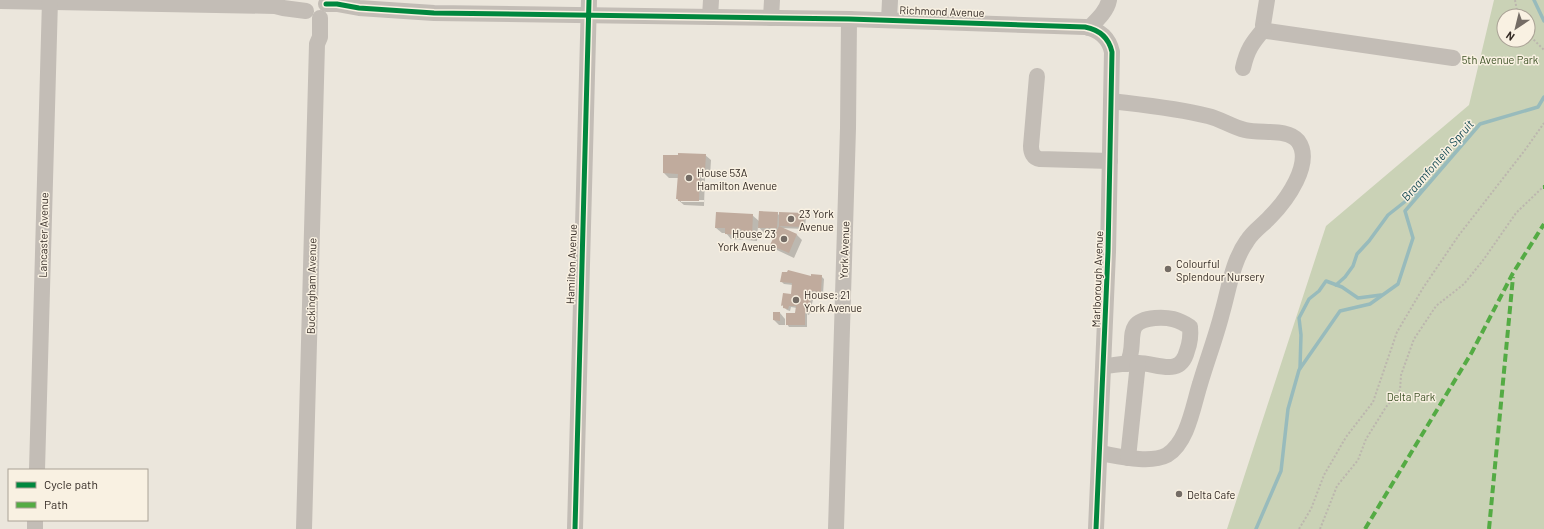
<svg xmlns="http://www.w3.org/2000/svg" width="1544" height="529" font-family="Barlow,sans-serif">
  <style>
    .green { fill: #cad2b6; fill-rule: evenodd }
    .shadow { fill: #0003; fill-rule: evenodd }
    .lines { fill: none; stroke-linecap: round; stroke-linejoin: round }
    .stream { stroke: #98bbbc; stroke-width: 3.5 }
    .building { fill: #c0ab9d }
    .path { stroke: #bcb6ae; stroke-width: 2; stroke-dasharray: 2 2; stroke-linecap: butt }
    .minor { stroke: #c3bdb6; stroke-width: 16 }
    .quiet { stroke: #54ab44; stroke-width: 4; stroke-dasharray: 8 4; stroke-linecap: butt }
    .cycleway-casing { stroke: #f9f1e2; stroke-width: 8 }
    .cycleway { stroke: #00873e; stroke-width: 5 }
    .poi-dot { fill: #746c65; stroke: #f9f1e2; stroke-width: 1.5 }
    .labels { text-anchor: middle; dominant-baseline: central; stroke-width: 3; stroke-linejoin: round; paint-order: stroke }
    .street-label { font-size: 11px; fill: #342b25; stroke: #f9f1e2 }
    .park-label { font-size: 11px; fill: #3f5328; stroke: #f9f1e2 }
    .poi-label { font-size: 11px; fill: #342b25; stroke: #f9f1e2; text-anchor: start }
    .water-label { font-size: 12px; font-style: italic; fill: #194d56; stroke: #f9f1e2 }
  </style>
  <rect width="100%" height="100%" fill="#ebe6dc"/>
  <path class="green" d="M1494,0H1544V529H1227L1326,226L1469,105ZM1504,16H1528V40H1504Z"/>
  <g class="shadow">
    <path d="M705,155L711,160L710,176H705L704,206L684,205L677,199L679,178H669L664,173ZM681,200H704V202H681Z"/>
    <polygon points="777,213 780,216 803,214 806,216 805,229 781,228 797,235 802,240 794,258 777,250 772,245 777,233 764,233 758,226 757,241 747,240 743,236 743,240 731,239 726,233 722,233 716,228 752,215 759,221"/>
    <polygon points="821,276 824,279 823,294 812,293 812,299 813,300 809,315 807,314 807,327 789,327 787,324 796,314 797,308 791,307 790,311 787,310 782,305 792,295 793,285 784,284 781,281"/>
    <polygon points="780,313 785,319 785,325 779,325 774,320"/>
  </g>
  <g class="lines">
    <g class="stream">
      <polyline points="1534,0 1544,21"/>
      <polyline points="1336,285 1345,277 1353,266 1357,254 1369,241 1388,215 1421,189"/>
      <polyline points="1300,368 1301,335 1299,318 1309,299 1319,291 1326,281 1342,287 1358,298 1381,295"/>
      <polyline points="1256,529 1281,471 1288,409 1299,370 1340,311 1370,304 1398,284 1413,238 1405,211 1480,124 1538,107 1544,97"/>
    </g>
  </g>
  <g class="building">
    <polygon points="678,153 706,154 705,171 700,171 699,201 678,201 678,199 676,199 678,174 663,173 663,155 678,155"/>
    <polygon points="759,211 778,212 777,228 758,228"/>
    <polygon points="716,212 753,214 752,236 741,235 741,229 739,229 738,235 725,234 725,228 715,228"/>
    <polygon points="779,212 804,213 803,227 779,226 797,234 789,253 770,245 779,226"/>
    <polygon points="788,270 811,276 811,274 822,275 821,292 810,291 809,296 811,297 810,304 808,304 807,313 805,313 805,325 786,325 786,313 795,313 796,306 789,306 788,309 783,308 783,305 781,306 783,293 791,294 792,283 780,282 782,272 787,272"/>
    <polygon points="773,312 780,312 780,321 773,320"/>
  </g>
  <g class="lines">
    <g class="path">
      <polyline points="1515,0 1518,16"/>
      <polyline points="1528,34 1544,50"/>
      <polyline points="1299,529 1311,509 1324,475 1346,437 1373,402 1397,332 1423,288 1459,235 1525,150 1544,123"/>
      <polyline points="1320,529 1337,486 1358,460 1366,439 1386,407 1400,390 1401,375 1414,339 1436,306 1464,284 1484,259 1516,213 1543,187 1544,185"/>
    </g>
    <g class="minor">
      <polyline points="1267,0 1263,25 1264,29 1267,31 1453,58"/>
      <polyline points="0,1 275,6 283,8 306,11"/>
      <path d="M326,4H337L359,8L434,13L849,19L1085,27C1100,30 1109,38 1112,52L1108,252L1096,529"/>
      <polyline points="710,17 711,0"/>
      <polyline points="771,18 772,0"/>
      <polyline points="889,20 890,0"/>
      <path d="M1089,28C1097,20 1107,11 1109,0"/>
      <path d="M1243,68C1247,50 1252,43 1264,29"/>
      <path d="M1037,76L1031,146C1031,152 1033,158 1040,159L1110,161"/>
      <path d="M1104,366C1115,365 1126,363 1138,363C1157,363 1180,378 1187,351C1190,343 1191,336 1190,327C1178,319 1169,317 1155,318C1120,321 1139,343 1127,364"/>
      <path d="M1100,453C1118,456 1150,464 1167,455C1188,442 1193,406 1200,384C1207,360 1216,337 1222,313C1229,289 1232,262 1247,241C1253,231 1263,225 1270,217C1286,201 1314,163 1298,141C1288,128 1261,134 1245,130C1232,127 1221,119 1208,116C1176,108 1144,105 1111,101"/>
      <polyline points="1128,458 1138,363"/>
      <polyline points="37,470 50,0"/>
      <polyline points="35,529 35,520"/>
      <polyline points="304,529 317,44 320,37 320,18"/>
      <polyline points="575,529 589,0"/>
      <polyline points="836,529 848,128 849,19"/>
    </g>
    <g class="quiet">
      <polyline points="1543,187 1544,187"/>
      <polyline points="1365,529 1472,352 1513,273 1544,224"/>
      <polyline points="1489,529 1513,277"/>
    </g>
    <g class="cycleway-casing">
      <g id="cycleway">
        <path d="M326,4H337L359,8L434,13L849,19L1085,27C1100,30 1109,38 1112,52L1108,252L1096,529"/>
        <polyline points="575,529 589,0"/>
      </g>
    </g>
    <use href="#cycleway" class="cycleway"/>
  </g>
  <g class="poi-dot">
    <circle cx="689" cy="178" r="4"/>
    <circle cx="791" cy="219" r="4"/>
    <circle cx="784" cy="239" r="4"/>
    <circle cx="1168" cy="269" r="4"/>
    <circle cx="796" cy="300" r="4"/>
    <circle cx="1179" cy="494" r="4"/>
  </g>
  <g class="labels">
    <g class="street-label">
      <text transform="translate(942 11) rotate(2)">Richmond Avenue</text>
      <text transform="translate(43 235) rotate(-89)">Lancaster Avenue</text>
      <text transform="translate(844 250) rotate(-88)">York Avenue</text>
      <text transform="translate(571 264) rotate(-88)">Hamilton Avenue</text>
      <text transform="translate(1097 279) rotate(-88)">Marlborough Avenue</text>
      <text transform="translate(311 286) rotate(-89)">Buckingham Avenue</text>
    </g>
    <g class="park-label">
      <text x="1500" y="59">5th Avenue Park</text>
      <text x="1411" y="396">Delta Park</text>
    </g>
    <g class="poi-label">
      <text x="697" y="172">House 53A<tspan x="697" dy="13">Hamilton Avenue</tspan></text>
      <text x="799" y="213">23 York<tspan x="799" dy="13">Avenue</tspan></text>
      <text x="776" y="233" text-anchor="end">House 23<tspan x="776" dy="13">York Avenue</tspan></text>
      <text x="1176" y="263">Colourful<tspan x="1176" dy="13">Splendour Nursery</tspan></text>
      <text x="804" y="294">House: 21<tspan x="804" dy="13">York Avenue</tspan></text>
      <text x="1187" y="494">Delta Cafe</text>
    </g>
    <g class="water-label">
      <text transform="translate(1437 160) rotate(-49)">Braamfontein Spruit</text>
    </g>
  </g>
  <rect x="8" y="469" width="140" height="52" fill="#f9f1e2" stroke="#aaa296"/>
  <rect x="16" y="482" width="20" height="6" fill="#00873e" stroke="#aaa296"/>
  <text x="44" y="489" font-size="12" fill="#342b25">Cycle path</text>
  <rect x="16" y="502" width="20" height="6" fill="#54ab44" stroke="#aaa296"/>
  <text x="44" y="509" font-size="12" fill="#342b25">Path</text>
  <g transform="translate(1516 28) rotate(215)"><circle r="19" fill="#f9f1e2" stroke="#aaa296"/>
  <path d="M0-3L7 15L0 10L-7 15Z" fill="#746c65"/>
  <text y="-6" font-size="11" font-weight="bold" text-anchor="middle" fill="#342b25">N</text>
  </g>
</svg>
